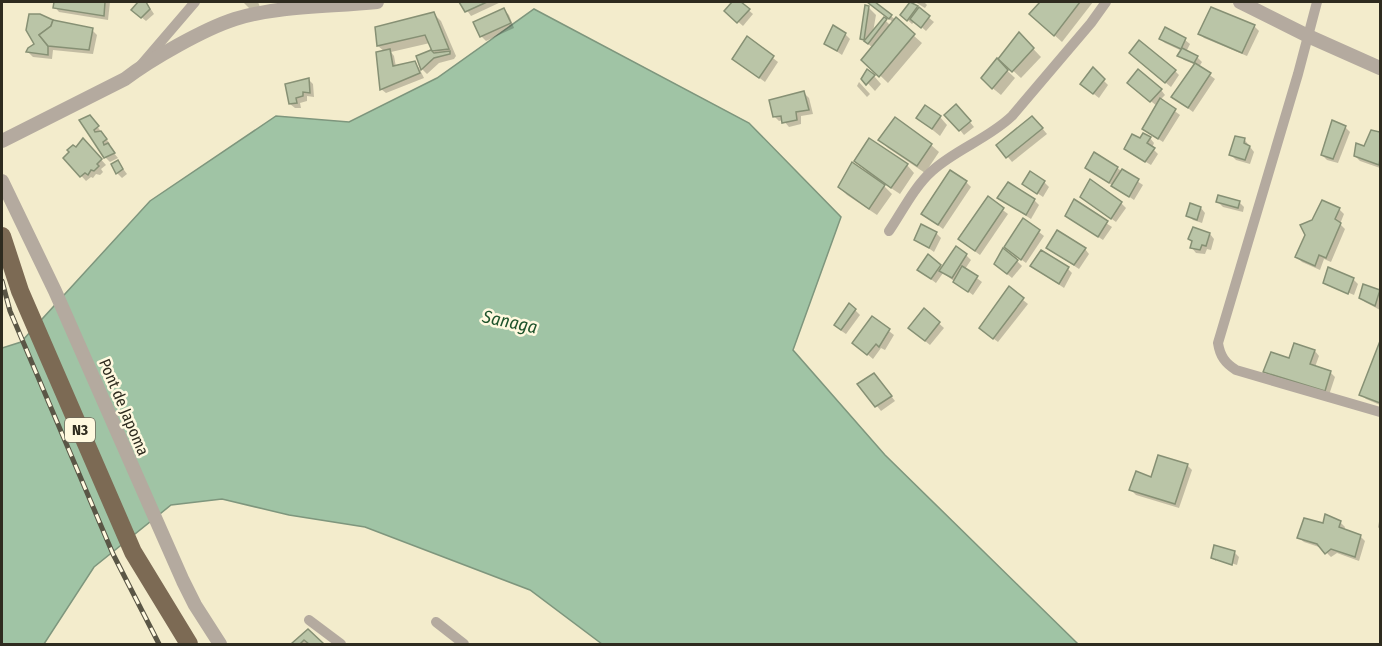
<svg xmlns="http://www.w3.org/2000/svg" width="1382" height="646" font-family="'Fira Sans Condensed',sans-serif">
  <style>
    .water { fill: #a0c4a5; stroke: #7e967d; stroke-width: 1.5 }
    .shadow { fill: #0003 }
    .building { fill: #bac5a7; stroke: #869074; stroke-width: 1.5 }
    .lines { fill: none; stroke-linecap: round; stroke-linejoin: round }
    .minor { stroke: #b4aa9f; stroke-width: 10 }
    .tertiary { stroke: #b4aa9f; stroke-width: 14 }
    .trunk { stroke: #7c6a54; stroke-width: 18 }
    .rail-casing { stroke: #5a5646; stroke-width: 5 }
    .rail { stroke: #fff9df; stroke-width: 3; stroke-dasharray: 9; stroke-linecap: butt }
    .labels { text-anchor: middle; dominant-baseline: central; stroke-width: 5; stroke-linejoin: round; paint-order: stroke }
    .shield { fill: #fff9df; stroke: #6d6959; stroke-width: 1.5 }
    .shield-label { font-size: 15px; font-weight: bold; fill: #2e2b1f }
    .street-label { font-size: 16px; fill: #2e2b1f; stroke: #fff9df }
    .water-label { font-size: 18px; font-style: italic; fill: #1d532b; stroke: #fff9df }
  </style>
  <rect width="100%" height="100%" fill="#f3eccc"/>
  <polygon class="water" points="534,9 749,123 841,217 793,350 885,455 1078,644 602,644 530,590 365,527 289,515 222,499 171,505 94,567 44,644 2,644 2,348 21,342 150,201 276,116 349,122 437,78"/>
  <g class="shadow">
    <polygon points="56,2 110,2 108,20 59,12 55,7"/>
    <polygon points="140,2 146,2 154,14 146,21 133,10"/>
    <polygon points="243,2 258,2 260,7 250,9"/>
    <polygon points="461,2 501,2 471,16"/>
    <polygon points="734,2 739,2 753,14 743,26 726,11"/>
    <polygon points="869,2 872,2 896,20 922,43 888,83 864,60 873,48 861,38 868,7 876,15 873,32 884,19 891,26 894,23"/>
    <polygon points="915,2 924,2 927,5 925,8"/>
    <polygon points="1042,2 1093,2 1062,42 1031,14"/>
    <polygon points="911,3 934,22 926,31 915,21 912,24 902,15"/>
    <polygon points="504,10 509,15 514,28 486,41 481,36"/>
    <polygon points="434,14 441,21 456,56 454,59 439,63 427,74 422,69 418,57 437,57 430,43 391,52 394,56 396,67 415,63 419,68 424,78 386,93 381,89 385,52 378,46"/>
    <polygon points="52,21 92,30 97,35 93,54 53,50 52,59 33,57 28,52"/>
    <polygon points="1254,26 1259,31 1247,56 1204,38 1200,34"/>
    <polygon points="845,34 850,39 842,55 826,44"/>
    <polygon points="1020,35 1041,57 1021,78 1008,66"/>
    <polygon points="747,38 778,62 765,82 739,63"/>
    <polygon points="1160,39 1185,40 1190,44 1186,52 1197,57 1202,62 1199,67 1215,79 1193,112 1173,97 1196,65 1184,60 1179,55 1182,51 1165,43"/>
    <polygon points="1135,58 1175,71 1179,75 1171,87"/>
    <polygon points="997,61 1015,78 1001,95 990,86"/>
    <polygon points="1093,70 1108,85 1099,98 1086,88"/>
    <polygon points="874,76 881,84 875,91 863,78"/>
    <polygon points="308,79 313,84 314,97 307,96 307,101 300,103 301,108 295,108 290,104"/>
    <polygon points="859,82 870,94 867,97 857,86"/>
    <polygon points="1133,87 1161,90 1165,95 1160,100 1180,115 1163,142 1143,129 1157,106"/>
    <polygon points="804,93 809,98 813,114 801,116 801,124 789,127 783,120 779,121 774,116"/>
    <polygon points="961,111 974,127 964,135 960,130"/>
    <polygon points="940,117 947,125 940,136 918,118"/>
    <polygon points="81,120 94,122 110,144 108,146 118,158 110,162 105,157"/>
    <polygon points="1037,122 1047,134 1012,162 998,145"/>
    <polygon points="1345,127 1350,132 1338,163 1327,160 1322,155"/>
    <polygon points="1372,131 1380,133 1380,168 1360,161 1355,156 1365,148"/>
    <polygon points="1150,138 1154,143 1152,148 1158,154 1151,165 1131,153 1140,140"/>
    <polygon points="1244,139 1254,152 1250,164 1236,160 1231,155"/>
    <polygon points="880,140 931,145 939,152 925,173 888,148"/>
    <polygon points="88,145 106,165 101,169 103,172 100,175 96,174 93,178 91,177 86,181 65,158"/>
    <polygon points="856,161 907,165 914,173 900,194 882,182 881,183 892,194 877,215 847,195 839,187 867,172"/>
    <polygon points="118,162 127,174 122,178 117,173"/>
    <polygon points="1087,168 1117,168 1143,185 1134,200"/>
    <polygon points="966,182 971,187 943,229 922,213"/>
    <polygon points="1044,182 1049,187 1043,197 1024,184"/>
    <polygon points="1082,197 1121,203 1126,208 1116,222"/>
    <polygon points="988,199 1008,214 980,255 965,244"/>
    <polygon points="1034,200 1039,205 1031,219 1004,202"/>
    <polygon points="1074,202 1112,227 1103,240 1067,216"/>
    <polygon points="1218,202 1239,202 1244,207 1243,212 1223,207"/>
    <polygon points="1201,208 1205,213 1202,223 1193,220 1188,215"/>
    <polygon points="1339,209 1344,214 1340,224 1345,229 1331,262 1324,259 1320,270 1302,262 1297,257"/>
    <polygon points="1024,220 1044,236 1026,263 1010,251"/>
    <polygon points="936,233 941,238 934,252 916,239"/>
    <polygon points="1210,234 1214,239 1211,250 1207,249 1205,254 1196,253 1192,248 1194,242"/>
    <polygon points="1085,249 1089,254 1079,269 1053,252"/>
    <polygon points="966,255 971,260 965,269 982,282 973,295 943,273 936,283 924,274 929,257 943,269"/>
    <polygon points="1017,261 1022,266 1012,278 1000,268"/>
    <polygon points="1032,266 1068,269 1072,273 1064,288"/>
    <polygon points="1353,279 1358,284 1354,295 1328,284 1328,286 1325,283"/>
    <polygon points="1364,285 1380,292 1380,310 1365,302 1360,297"/>
    <polygon points="1023,300 1028,304 998,342 986,333"/>
    <polygon points="855,310 860,315 846,334 840,330"/>
    <polygon points="924,310 944,328 930,345 915,333"/>
    <polygon points="872,318 894,335 885,350 881,348 873,359 859,347"/>
    <polygon points="1295,345 1315,351 1319,356 1315,367 1330,372 1335,377 1329,395 1270,377 1265,372 1290,360"/>
    <polygon points="1380,345 1380,405 1366,399 1361,394"/>
    <polygon points="878,379 895,401 881,411 859,384"/>
    <polygon points="1187,465 1192,470 1179,508 1136,495 1131,490 1152,479"/>
    <polygon points="1380,516 1380,530 1378,527"/>
    <polygon points="1340,522 1345,527 1344,531 1360,536 1365,541 1359,561 1337,553 1331,557 1322,548 1304,542 1299,538 1324,525"/>
    <polygon points="1234,552 1239,557 1237,565 1216,558 1216,561 1212,558"/>
    <polygon points="308,631 322,644 293,644"/>
  </g>
  <g class="building">
    <polygon points="54,2 105,2 104,16 53,8"/>
    <polygon points="138,2 146,2 150,9 141,18 131,10"/>
    <polygon points="459,2 487,2 465,12"/>
    <polygon points="732,2 741,2 750,9 737,23 724,11"/>
    <polygon points="867,2 875,2 892,15 889,19"/>
    <polygon points="910,2 918,6 907,21 900,15"/>
    <polygon points="1040,2 1080,2 1054,36 1029,14"/>
    <polygon points="865,5 869,6 864,40 860,39"/>
    <polygon points="919,7 930,16 921,28 910,19"/>
    <polygon points="1211,7 1255,25 1242,53 1198,34"/>
    <polygon points="504,8 511,23 480,37 473,22"/>
    <polygon points="434,12 449,49 432,51 425,35 377,46 375,27"/>
    <polygon points="29,14 40,14 53,20 51,26 39,35 48,46 48,55 26,52 28,48 34,44 26,30"/>
    <polygon points="884,17 887,19 868,44 864,41"/>
    <polygon points="896,17 915,34 879,77 861,60"/>
    <polygon points="53,20 93,28 89,50 48,46 39,35 51,26"/>
    <polygon points="833,25 846,33 837,51 824,44"/>
    <polygon points="1165,27 1186,38 1181,49 1159,39"/>
    <polygon points="1019,32 1034,48 1012,72 998,59"/>
    <polygon points="747,36 774,56 759,78 732,59"/>
    <polygon points="1139,40 1176,70 1165,83 1129,53"/>
    <polygon points="1182,48 1198,56 1194,63 1177,56"/>
    <polygon points="390,49 393,66 415,61 420,73 380,90 376,52"/>
    <polygon points="431,50 434,53 450,51 450,54 434,58 421,70 416,56"/>
    <polygon points="997,58 1008,70 992,89 981,78"/>
    <polygon points="1195,63 1211,73 1188,108 1171,97"/>
    <polygon points="1093,67 1105,79 1093,94 1080,84"/>
    <polygon points="867,69 875,75 866,85 861,79"/>
    <polygon points="1138,69 1162,89 1150,102 1127,83"/>
    <polygon points="309,78 310,93 303,92 303,96 296,98 297,103 289,104 285,84"/>
    <polygon points="804,91 809,110 796,112 797,120 782,123 781,116 773,117 769,100"/>
    <polygon points="1160,98 1176,109 1158,139 1142,129"/>
    <polygon points="956,104 971,121 959,131 944,115"/>
    <polygon points="925,105 941,116 932,129 916,118"/>
    <polygon points="90,115 99,126 94,130 95,132 101,131 107,139 103,142 104,145 108,143 115,153 104,158 89,135 79,120"/>
    <polygon points="1032,116 1043,128 1006,158 996,145"/>
    <polygon points="895,117 932,144 917,166 878,140"/>
    <polygon points="1332,120 1346,126 1333,159 1321,155"/>
    <polygon points="1371,130 1380,132 1380,159 1379,165 1354,156 1356,143 1364,146"/>
    <polygon points="1143,133 1151,137 1147,143 1155,148 1145,162 1124,149 1132,134 1140,138"/>
    <polygon points="1235,136 1245,138 1244,143 1250,146 1245,160 1229,155"/>
    <polygon points="83,138 102,159 97,164 99,166 94,171 91,170 88,175 85,173 80,177 63,158 69,152 67,150 73,145 76,147"/>
    <polygon points="869,138 908,164 891,188 854,161"/>
    <polygon points="1094,152 1118,167 1109,183 1085,168"/>
    <polygon points="118,160 123,169 116,174 111,164"/>
    <polygon points="852,162 885,185 869,209 838,187"/>
    <polygon points="1122,169 1139,179 1129,197 1111,186"/>
    <polygon points="950,170 967,181 938,225 921,214"/>
    <polygon points="1030,171 1045,181 1037,194 1022,184"/>
    <polygon points="1090,179 1122,202 1111,219 1080,197"/>
    <polygon points="1008,182 1035,199 1026,215 997,198"/>
    <polygon points="1218,195 1240,201 1238,208 1216,202"/>
    <polygon points="988,196 1004,208 975,251 958,239"/>
    <polygon points="1074,199 1108,221 1098,237 1065,216"/>
    <polygon points="1322,200 1340,208 1335,219 1341,223 1326,258 1319,255 1315,266 1295,257 1305,235 1300,225 1312,220"/>
    <polygon points="1190,203 1201,207 1197,220 1186,216"/>
    <polygon points="1023,218 1040,230 1021,260 1004,247"/>
    <polygon points="921,224 937,232 929,248 914,240"/>
    <polygon points="1193,227 1210,233 1206,246 1202,245 1200,250 1190,248 1192,241 1188,239"/>
    <polygon points="1057,230 1086,248 1074,265 1046,248"/>
    <polygon points="956,246 967,254 952,278 939,271"/>
    <polygon points="1003,248 1018,260 1007,274 994,264"/>
    <polygon points="1041,250 1069,267 1059,284 1030,266"/>
    <polygon points="928,254 941,265 931,279 917,270"/>
    <polygon points="962,266 978,276 968,292 953,282"/>
    <polygon points="1328,267 1354,278 1348,294 1323,283"/>
    <polygon points="1363,284 1380,290 1375,306 1359,298"/>
    <polygon points="1009,286 1024,298 993,339 979,328"/>
    <polygon points="849,303 856,309 841,330 834,325"/>
    <polygon points="924,308 940,322 925,341 908,328"/>
    <polygon points="872,316 890,329 879,347 876,344 867,355 852,343"/>
    <polygon points="1380,341 1380,403 1359,395"/>
    <polygon points="1294,343 1315,350 1310,364 1331,371 1325,391 1263,372 1271,352 1289,358"/>
    <polygon points="874,373 892,396 875,407 857,384"/>
    <polygon points="1158,455 1188,464 1175,504 1129,490 1136,471 1151,477"/>
    <polygon points="1325,514 1341,521 1339,527 1361,535 1355,557 1331,549 1325,554 1317,544 1297,538 1304,518 1323,523"/>
    <polygon points="1214,545 1235,551 1232,565 1211,558"/>
    <polygon points="308,629 324,644 309,644 304,640 300,644 291,644"/>
  </g>
  <g class="lines">
    <g class="minor">
      <path d="M1317,2L1298,74L1218,343C1220,356 1225,363 1236,370L1380,412"/>
      <polyline points="141,65 195,2"/>
      <path d="M889,231C902,212 914,187 932,171C956,149 988,139 1012,116L1091,23L1106,2"/>
      <polyline points="309,620 341,644"/>
      <polyline points="436,622 464,644"/>
    </g>
    <g class="tertiary">
      <polyline points="1240,2 1308,36 1380,68"/>
      <path d="M2,141L125,79C151,59 204,29 235,19C281,5 330,7 377,2"/>
      <polyline points="2,181 55,291 183,581 195,605 220,644"/>
    </g>
    <polyline class="trunk" points="2,236 20,291 133,552 189,644"/>
    <g class="rail-casing">
      <polyline id="rail" points="2,281 10,311 113,554 159,644"/>
    </g>
    <use href="#rail" class="rail"/>
  </g>
  <g class="labels">
    <rect class="shield" x="65" y="418" width="30" height="24" rx="4.5"/>
    <g class="shield-label">
      <text x="80" y="430">N3</text>
    </g>
    <g class="street-label">
      <text transform="translate(124 407) rotate(67)">Pont de Japoma</text>
    </g>
    <g class="water-label">
      <text transform="translate(510 322) rotate(12)">Sanaga</text>
    </g>
  </g>
  <rect width="1382" height="646" fill="none" stroke="#2e2b1f" stroke-width="6"/>
</svg>
